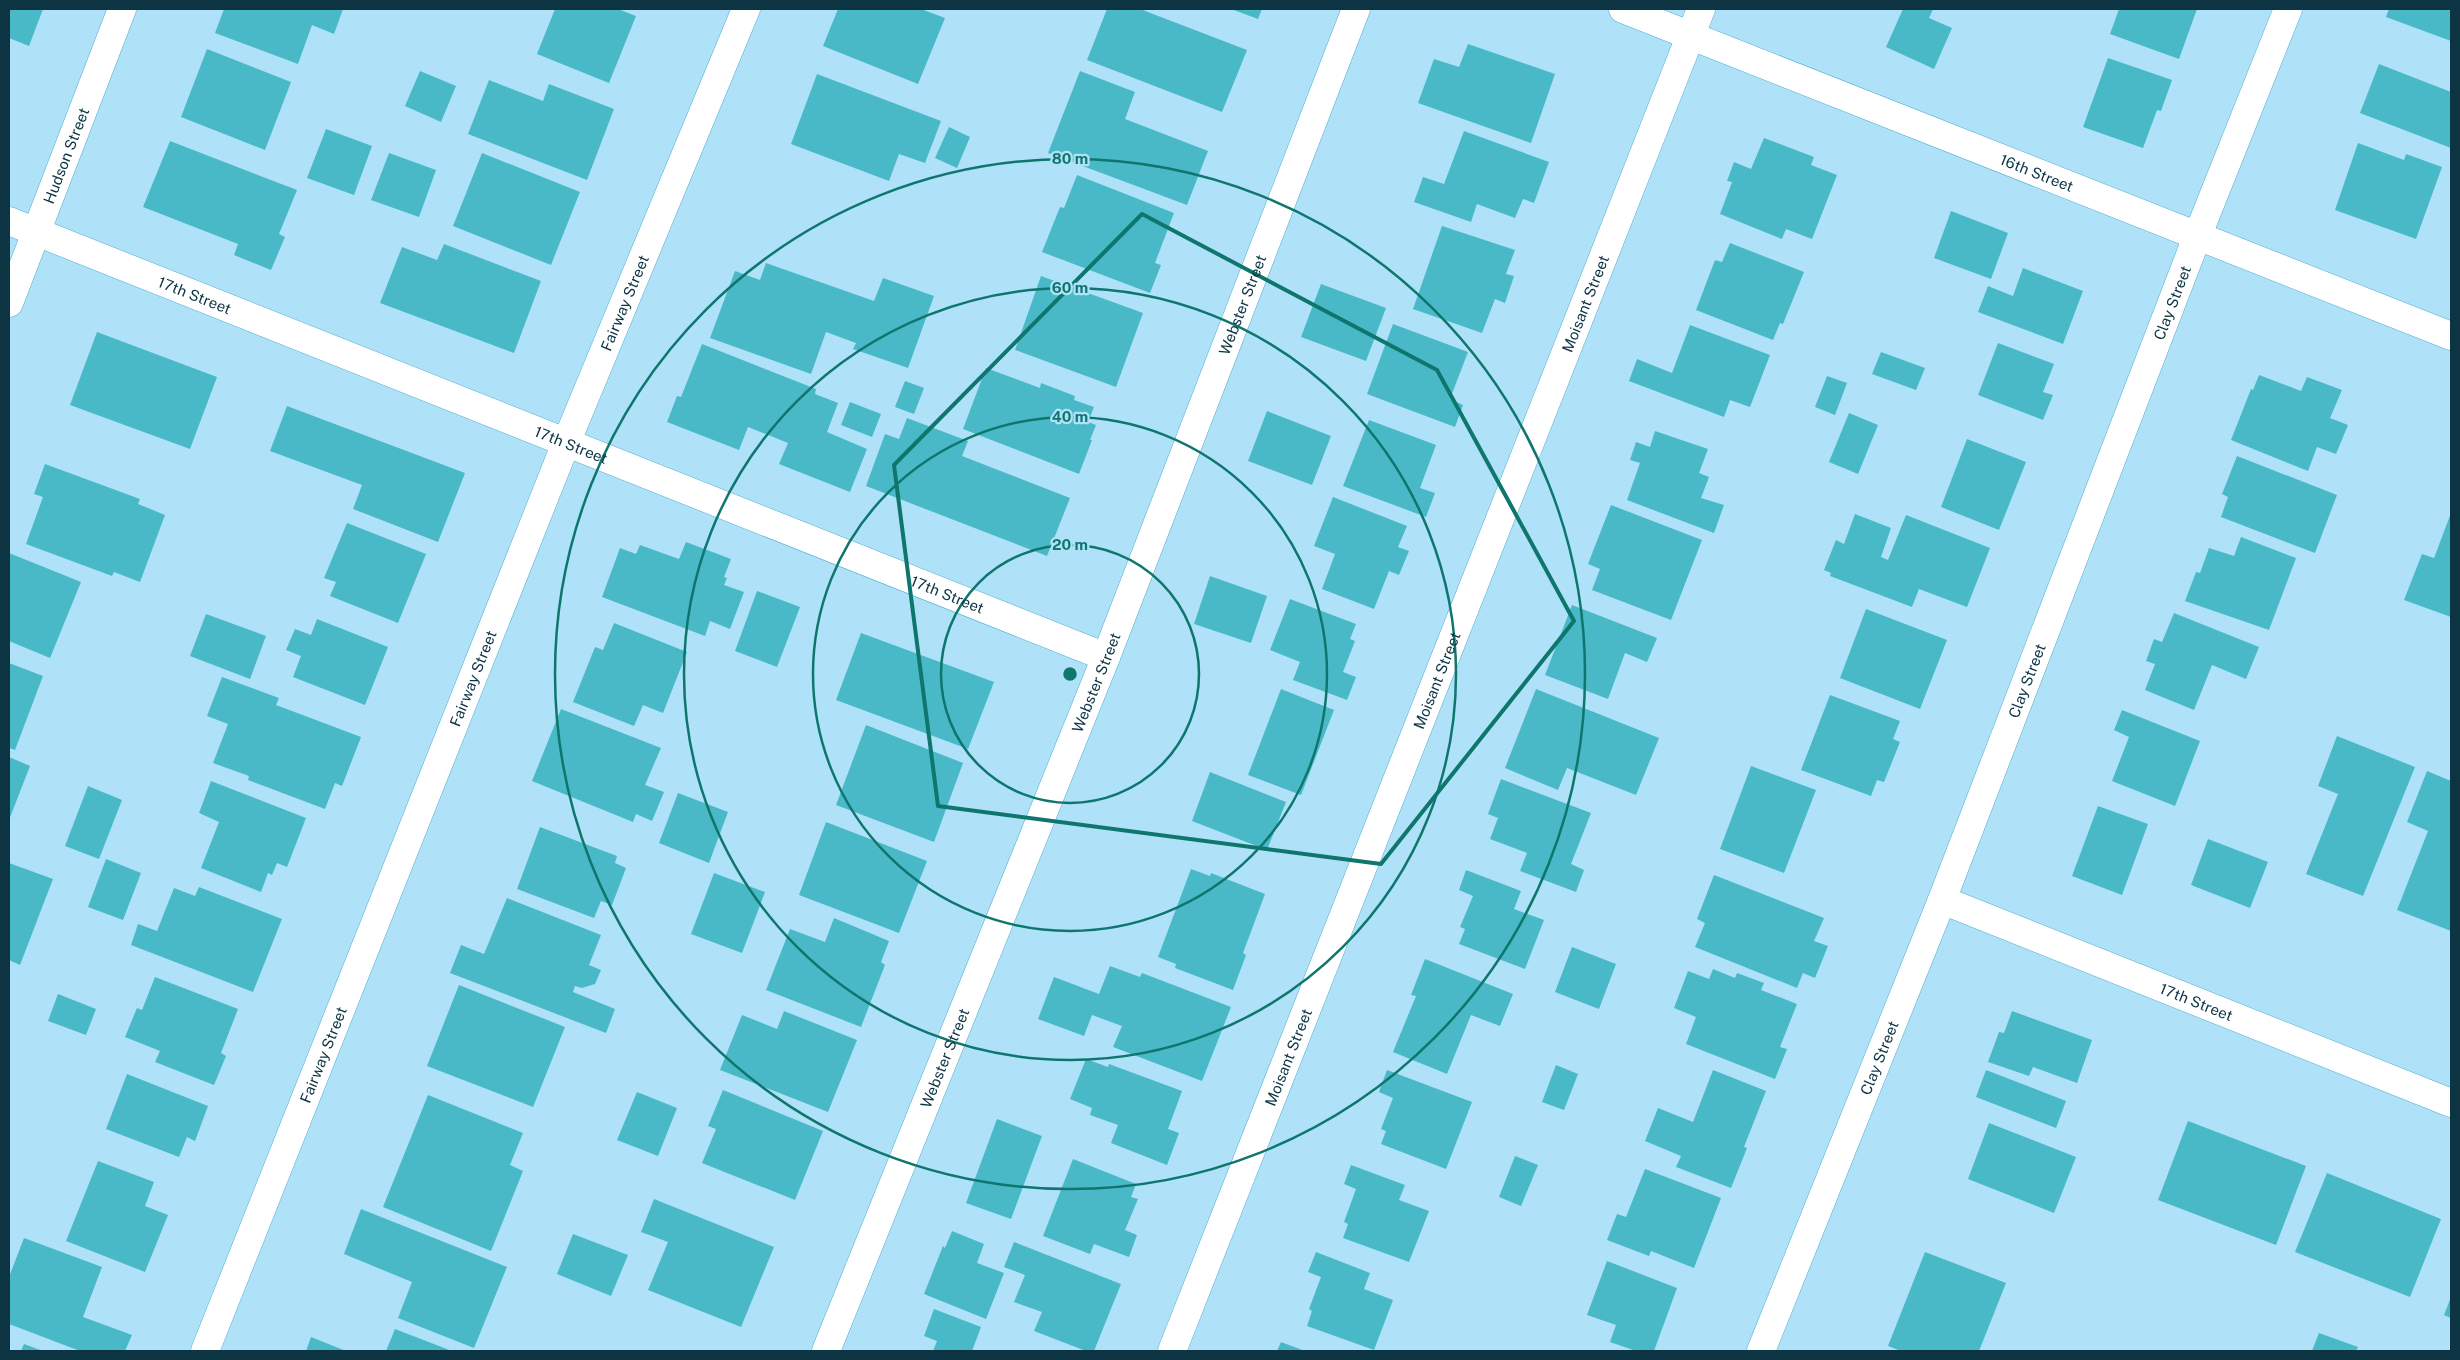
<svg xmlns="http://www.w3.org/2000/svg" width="2460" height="1360" font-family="'Public Sans',sans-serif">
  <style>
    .building { fill: #49b9c7 }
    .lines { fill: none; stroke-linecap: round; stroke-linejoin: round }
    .minor-casing { stroke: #51acd0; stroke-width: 29 }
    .minor { stroke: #fff; stroke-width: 28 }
    .marked { fill: none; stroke: #0f766e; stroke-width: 4; stroke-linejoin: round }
    .ring { fill: none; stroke: #0f766e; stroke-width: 2.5 }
    .labels { text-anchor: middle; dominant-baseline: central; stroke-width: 4.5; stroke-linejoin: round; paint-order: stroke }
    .street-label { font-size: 15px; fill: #0c3443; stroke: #afe2f8 }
    .centre { fill: #0f766e; stroke: #afe2f8; stroke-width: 2.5 }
    .ring-label { font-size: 15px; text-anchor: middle; font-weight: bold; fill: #0f766e; stroke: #afe2f8; stroke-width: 4.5; stroke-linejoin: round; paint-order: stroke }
  </style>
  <rect width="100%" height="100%" fill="#afe2f8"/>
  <g class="building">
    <polygon points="9,9 43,9 29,46 9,38"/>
    <polygon points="224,9 343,9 334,34 312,25 298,64 215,33"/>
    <polygon points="555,9 618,9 636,16 609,83 537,54"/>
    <polygon points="838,9 921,9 945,18 918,84 823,46"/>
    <polygon points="1107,9 1140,9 1247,50 1222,112 1087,60"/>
    <polygon points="1231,9 1262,9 1258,19"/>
    <polygon points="1903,9 1933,9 1929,18 1952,28 1934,69 1886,47"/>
    <polygon points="2119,9 2197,9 2179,59 2110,34"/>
    <polygon points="2389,9 2451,9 2451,41 2386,17"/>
    <polygon points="1468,44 1555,74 1531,143 1418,103 1434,59 1459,67"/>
    <polygon points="207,49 291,82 265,150 181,117"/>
    <polygon points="2108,58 2172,80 2161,111 2157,110 2143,148 2083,127"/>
    <polygon points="2379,64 2451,92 2451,148 2360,113"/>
    <polygon points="420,71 456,86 441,122 405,106"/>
    <polygon points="1080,71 1135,92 1125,119 1208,151 1187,205 1048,153"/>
    <polygon points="817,74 941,121 925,163 899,154 889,181 791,144"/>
    <polygon points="489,80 543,101 549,84 614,109 587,180 468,134"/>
    <polygon points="949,127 970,137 957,168 935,158"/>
    <polygon points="326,129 372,146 354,195 307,178"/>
    <polygon points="1464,131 1549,162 1534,203 1523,199 1515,218 1477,204 1471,222 1414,202 1423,177 1444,184"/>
    <polygon points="1764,138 1814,157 1811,165 1837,175 1812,239 1786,229 1782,239 1720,214 1732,182 1727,181 1734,162 1751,169"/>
    <polygon points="170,141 297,190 279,234 285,237 271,270 234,255 238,244 143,207"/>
    <polygon points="2358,143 2404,160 2406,154 2442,167 2416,239 2335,210"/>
    <polygon points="389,153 436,170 419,217 371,200"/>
    <polygon points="482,153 580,192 551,265 453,226"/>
    <polygon points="1077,175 1174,213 1155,263 1161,265 1150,293 1042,252 1060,207 1064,208"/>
    <polygon points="1951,211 2008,233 1991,279 1934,258"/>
    <polygon points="1442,226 1515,250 1506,274 1514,276 1505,303 1495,299 1482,333 1413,309"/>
    <polygon points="1730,243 1804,272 1783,324 1780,323 1773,340 1696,310 1715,260 1722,262"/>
    <polygon points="444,244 541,281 514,353 380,303 402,247 437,260"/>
    <polygon points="766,263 874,301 883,278 934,296 908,368 853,349 856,343 826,332 811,374 710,338 735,271 760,280"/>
    <polygon points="2023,268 2083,291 2063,344 1978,312 1988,286 2013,296"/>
    <polygon points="1041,276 1143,313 1116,387 1015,350"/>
    <polygon points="1321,284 1386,308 1366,361 1301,337"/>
    <polygon points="1393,324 1468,352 1450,399 1463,405 1455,427 1367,394"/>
    <polygon points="1690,325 1770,355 1750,407 1730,400 1724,417 1629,381 1637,359 1672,373"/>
    <polygon points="97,332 217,377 190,449 70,405"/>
    <polygon points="1998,343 2054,364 2043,392 2053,395 2043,420 1978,395"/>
    <polygon points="702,344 816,389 815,394 838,403 827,432 867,449 850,492 779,464 788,443 748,427 739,450 667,422 677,396 681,397"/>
    <polygon points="1881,352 1925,368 1916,390 1872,374"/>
    <polygon points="986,368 1040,388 1041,383 1075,396 1074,400 1094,407 1088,422 1096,425 1090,440 1092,440 1079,474 963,429"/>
    <polygon points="2259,375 2301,391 2307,377 2342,390 2330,418 2348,425 2336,454 2317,447 2308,471 2231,440 2251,389 2253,390"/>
    <polygon points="1827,376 1847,383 1835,415 1815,407"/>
    <polygon points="905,381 924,388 914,414 895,407"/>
    <polygon points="850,402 881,414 872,437 841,425"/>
    <polygon points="287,406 465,473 438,542 353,509 362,485 270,451"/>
    <polygon points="1267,411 1331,436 1312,485 1248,461"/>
    <polygon points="1849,413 1878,425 1858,474 1829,462"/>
    <polygon points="907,418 968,441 962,456 1070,498 1047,556 866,486 885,434 899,439"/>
    <polygon points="1369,420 1436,445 1420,488 1435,493 1426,517 1343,486"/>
    <polygon points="1655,431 1708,449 1699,473 1709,477 1701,498 1724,505 1714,533 1627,500 1640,463 1630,460 1636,442 1650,447"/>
    <polygon points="1967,439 2026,462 1999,530 1941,507"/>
    <polygon points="2237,456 2337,495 2315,553 2221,517 2228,497 2222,494"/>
    <polygon points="45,464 140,499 138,504 165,515 140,582 114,572 112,576 26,544 43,497 34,494"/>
    <polygon points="1333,497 1407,526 1398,547 1409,551 1399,575 1389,571 1374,609 1322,589 1335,554 1314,546"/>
    <polygon points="1611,505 1702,540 1671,620 1592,590 1600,569 1588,564"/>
    <polygon points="2451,513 2451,617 2404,600 2422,554 2434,558"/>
    <polygon points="1855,514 1891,528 1881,557 1888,560 1906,515 1990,548 1967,607 1919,589 1912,607 1830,576 1831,573 1824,570 1836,540 1844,544"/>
    <polygon points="347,523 426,554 398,623 330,596 336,582 324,578"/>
    <polygon points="2241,537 2296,558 2269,630 2185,601 2196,572 2200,573 2209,548 2234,556"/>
    <polygon points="686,542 731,559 724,577 727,578 724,585 744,592 730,629 710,621 705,636 602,597 620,548 636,554 640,545 679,559"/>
    <polygon points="9,553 81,582 50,658 9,641"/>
    <polygon points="1210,576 1267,596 1251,643 1194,624"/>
    <polygon points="757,591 800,607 777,667 735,651"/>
    <polygon points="1290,599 1356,624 1350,639 1355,641 1343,672 1356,677 1347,700 1293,680 1300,662 1270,650"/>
    <polygon points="1572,605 1657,638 1647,662 1625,653 1608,699 1545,675"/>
    <polygon points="1866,609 1947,640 1920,709 1840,678"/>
    <polygon points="2174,613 2259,647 2246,679 2212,665 2194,710 2145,690 2155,664 2146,661 2154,639 2162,642"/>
    <polygon points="206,614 266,636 250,679 190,656"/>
    <polygon points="317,619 388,647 365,705 293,677 301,656 286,650 295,629 311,635"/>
    <polygon points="614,623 687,652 663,713 643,705 634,726 573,702 595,647 603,650"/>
    <polygon points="861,633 994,682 968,749 836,700"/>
    <polygon points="9,663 43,676 15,750 9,748"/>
    <polygon points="222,677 279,698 276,705 361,737 342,786 335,783 325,809 248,780 249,776 213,763 228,724 207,716"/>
    <polygon points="1281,689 1334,710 1301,795 1248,775"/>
    <polygon points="1536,689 1659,738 1636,795 1567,768 1558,790 1505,768"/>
    <polygon points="1830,695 1900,721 1893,739 1900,742 1884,782 1877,780 1871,796 1801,770"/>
    <polygon points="561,709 661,748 645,785 664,792 652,821 636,814 633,822 532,781"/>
    <polygon points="2122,710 2200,741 2175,806 2112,781 2129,737 2114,730"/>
    <polygon points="866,725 963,763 934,842 836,805"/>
    <polygon points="2337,736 2415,767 2363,896 2306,874 2338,794 2318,786"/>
    <polygon points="9,757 30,766 9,820"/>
    <polygon points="1751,766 1816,790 1784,873 1720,849"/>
    <polygon points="2427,771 2451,781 2451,931 2397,910 2428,831 2407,822"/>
    <polygon points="1210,772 1286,802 1267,850 1192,821"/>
    <polygon points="1501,779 1591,813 1571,864 1584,870 1576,892 1520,871 1527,853 1490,839 1498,818 1488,814"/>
    <polygon points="211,781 306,818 287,867 277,863 272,875 268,873 261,892 201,868 219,822 199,813"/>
    <polygon points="88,786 122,800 99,859 65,846"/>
    <polygon points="678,793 728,812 709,863 659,843"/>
    <polygon points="2098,806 2148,824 2122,895 2072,876"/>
    <polygon points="826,822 927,861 899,933 799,895"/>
    <polygon points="540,827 617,856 615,863 626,868 612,905 601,901 594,918 517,889"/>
    <polygon points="2208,839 2268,862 2250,908 2191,885"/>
    <polygon points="106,859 141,873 123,920 88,907"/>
    <polygon points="9,863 53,879 20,965 9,960"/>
    <polygon points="1191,869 1210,876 1211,873 1265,894 1243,953 1246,955 1233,990 1175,968 1176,964 1158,957"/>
    <polygon points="1466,870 1521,891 1514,909 1544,920 1525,969 1459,944 1465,929 1460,927 1473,896 1459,890"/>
    <polygon points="714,873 765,892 742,953 691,934"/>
    <polygon points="1714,875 1824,918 1814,941 1828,946 1815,978 1803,973 1797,988 1695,947 1705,923 1697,919"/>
    <polygon points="199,887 282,919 253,992 131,945 138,924 157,931 174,888 195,896"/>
    <polygon points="507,898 601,935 589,965 601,970 595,984 582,988 575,986 573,992 615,1009 606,1033 450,973 461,945 484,954"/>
    <polygon points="834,918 889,941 881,962 885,965 861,1027 766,990 790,929 825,942"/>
    <polygon points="1572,947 1616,964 1599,1009 1555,992"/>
    <polygon points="1425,959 1513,994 1500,1026 1471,1015 1447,1074 1393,1052 1416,996 1411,995"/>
    <polygon points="1110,966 1140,977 1142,973 1231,1007 1202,1081 1113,1047 1122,1026 1092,1015 1084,1036 1038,1019 1054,977 1099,994"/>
    <polygon points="1713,969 1735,978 1737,973 1764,983 1761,990 1797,1004 1780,1047 1787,1049 1775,1079 1686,1044 1696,1017 1674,1008 1688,971 1709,979"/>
    <polygon points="155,977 238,1009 221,1053 226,1056 214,1085 155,1062 160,1051 125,1037 137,1008 142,1010"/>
    <polygon points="459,985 565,1027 533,1107 427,1066"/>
    <polygon points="58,994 96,1009 86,1035 48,1021"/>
    <polygon points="784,1011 857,1040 828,1112 720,1070 742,1015 777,1029"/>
    <polygon points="2012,1011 2092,1040 2077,1083 2033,1067 2029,1076 1988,1062 1999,1032 2004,1033"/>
    <polygon points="1086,1059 1108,1067 1109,1064 1182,1091 1168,1129 1179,1133 1167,1165 1111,1143 1118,1125 1090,1115 1092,1108 1070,1099"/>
    <polygon points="1556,1065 1578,1074 1564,1110 1542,1102"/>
    <polygon points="1387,1070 1472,1102 1446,1169 1381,1144 1386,1131 1381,1129 1393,1098 1379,1092"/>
    <polygon points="1713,1070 1766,1091 1744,1147 1747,1148 1731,1188 1676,1167 1681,1156 1645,1141 1658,1108 1693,1122"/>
    <polygon points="1986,1070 2066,1101 2056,1128 1976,1097"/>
    <polygon points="127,1074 208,1106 195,1141 187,1137 179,1157 106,1129"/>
    <polygon points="723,1090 823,1131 795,1200 702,1163 716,1129 708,1126"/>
    <polygon points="637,1092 677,1108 658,1156 617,1140"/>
    <polygon points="428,1095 523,1133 510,1165 523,1171 491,1251 383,1207"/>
    <polygon points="997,1119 1042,1136 1011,1219 966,1203"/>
    <polygon points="2188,1121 2306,1166 2276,1245 2158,1200"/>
    <polygon points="1989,1123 2076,1157 2054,1213 1968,1179"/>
    <polygon points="1515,1156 1538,1165 1521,1206 1499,1197"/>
    <polygon points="1073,1159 1136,1184 1131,1197 1138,1199 1125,1230 1137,1235 1129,1257 1094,1244 1090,1254 1043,1236"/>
    <polygon points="98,1161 154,1182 145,1206 168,1215 145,1272 66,1241"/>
    <polygon points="1351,1165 1405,1185 1399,1200 1429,1211 1409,1262 1343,1238 1348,1224 1344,1222 1356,1189 1344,1184"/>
    <polygon points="1645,1169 1721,1198 1694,1268 1651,1251 1649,1256 1607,1240 1617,1214 1626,1217"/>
    <polygon points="2327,1173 2441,1219 2410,1297 2295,1252"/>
    <polygon points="654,1199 774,1247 741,1327 648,1290 668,1242 641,1232"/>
    <polygon points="361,1209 507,1267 474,1348 398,1318 412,1282 344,1254"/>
    <polygon points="952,1231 984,1244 977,1263 1004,1273 986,1319 924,1294 943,1246 945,1248"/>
    <polygon points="573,1234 628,1255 611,1296 557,1274"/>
    <polygon points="24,1238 102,1267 83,1317 132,1335 125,1351 80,1351 9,1324 9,1277"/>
    <polygon points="1014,1242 1121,1284 1094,1351 1086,1351 1034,1331 1042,1312 1014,1302 1025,1275 1004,1267"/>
    <polygon points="1316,1252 1370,1273 1364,1289 1393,1300 1374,1350 1307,1326 1312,1311 1309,1309 1321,1277 1308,1272"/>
    <polygon points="1925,1252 2006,1283 1979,1351 1901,1351 1888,1346"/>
    <polygon points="1607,1261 1677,1288 1654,1351 1636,1351 1610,1342 1616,1325 1587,1315"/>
    <polygon points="2451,1297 2451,1318 2444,1315"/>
    <polygon points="934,1309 981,1327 972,1351 933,1351 937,1341 924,1336"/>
    <polygon points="395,1329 452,1351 386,1351"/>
    <polygon points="2319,1333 2358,1347 2356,1351 2312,1351"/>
    <polygon points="311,1337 346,1351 306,1351"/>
    <polygon points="1281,1342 1305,1351 1277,1351"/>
    <polygon points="24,1344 43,1351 21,1351"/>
  </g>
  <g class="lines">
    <g class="minor-casing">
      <g id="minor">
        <path id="s1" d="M1623,9L2451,336"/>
        <path id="s2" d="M9,221L1106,657"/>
        <path id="s3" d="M9,303L122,9"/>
        <path id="s4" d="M1942,900L2451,1103"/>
        <path id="s5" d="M205,1351L566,443L746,9"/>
        <path id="s6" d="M826,1351L1106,657L1356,9"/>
        <path id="s7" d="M1172,1351L1701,9"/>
        <path id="s8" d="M1761,1351L1942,900L2197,237L2288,9"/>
      </g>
    </g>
    <use href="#minor" class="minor"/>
  </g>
  <path class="marked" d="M1142,214L1437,370L1574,621L1381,864L938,806L894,465Z"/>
  <g class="ring">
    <circle cx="1070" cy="674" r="129"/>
    <circle cx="1070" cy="674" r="257"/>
    <circle cx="1070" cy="674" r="386"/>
    <circle cx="1070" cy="674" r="515"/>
  </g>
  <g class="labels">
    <g class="street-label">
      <text stroke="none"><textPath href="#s3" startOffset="158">Hudson Street</textPath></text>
      <text stroke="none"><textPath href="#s1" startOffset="445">16th Street</textPath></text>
      <text stroke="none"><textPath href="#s2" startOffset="200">17th Street</textPath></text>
      <text stroke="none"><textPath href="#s8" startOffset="1126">Clay Street</textPath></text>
      <text stroke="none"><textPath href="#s5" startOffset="1129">Fairway Street</textPath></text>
      <text stroke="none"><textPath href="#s7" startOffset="1126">Moisant Street</textPath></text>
      <text stroke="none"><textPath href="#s6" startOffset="1126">Webster Street</textPath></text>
      <text stroke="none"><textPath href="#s2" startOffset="605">17th Street</textPath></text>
      <text stroke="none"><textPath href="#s2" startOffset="1010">17th Street</textPath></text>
      <text stroke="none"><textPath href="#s5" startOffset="724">Fairway Street</textPath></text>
      <text stroke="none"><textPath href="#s7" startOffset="721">Moisant Street</textPath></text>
      <text stroke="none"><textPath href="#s8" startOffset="721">Clay Street</textPath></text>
      <text stroke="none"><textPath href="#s6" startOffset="721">Webster Street</textPath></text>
      <text stroke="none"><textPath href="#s4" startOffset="274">17th Street</textPath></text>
      <text stroke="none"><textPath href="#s5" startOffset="319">Fairway Street</textPath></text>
      <text stroke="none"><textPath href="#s7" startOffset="316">Moisant Street</textPath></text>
      <text stroke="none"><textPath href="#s6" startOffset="316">Webster Street</textPath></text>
      <text stroke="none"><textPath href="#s8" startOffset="316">Clay Street</textPath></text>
    </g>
  </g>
  <circle cx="1070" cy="674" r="8" class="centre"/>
  <g class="ring-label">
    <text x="1070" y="164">80 m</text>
    <text x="1070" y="293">60 m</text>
    <text x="1070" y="422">40 m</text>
    <text x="1070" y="550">20 m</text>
  </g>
  <rect width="2460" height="1360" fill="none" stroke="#0c3443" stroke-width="20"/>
</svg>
